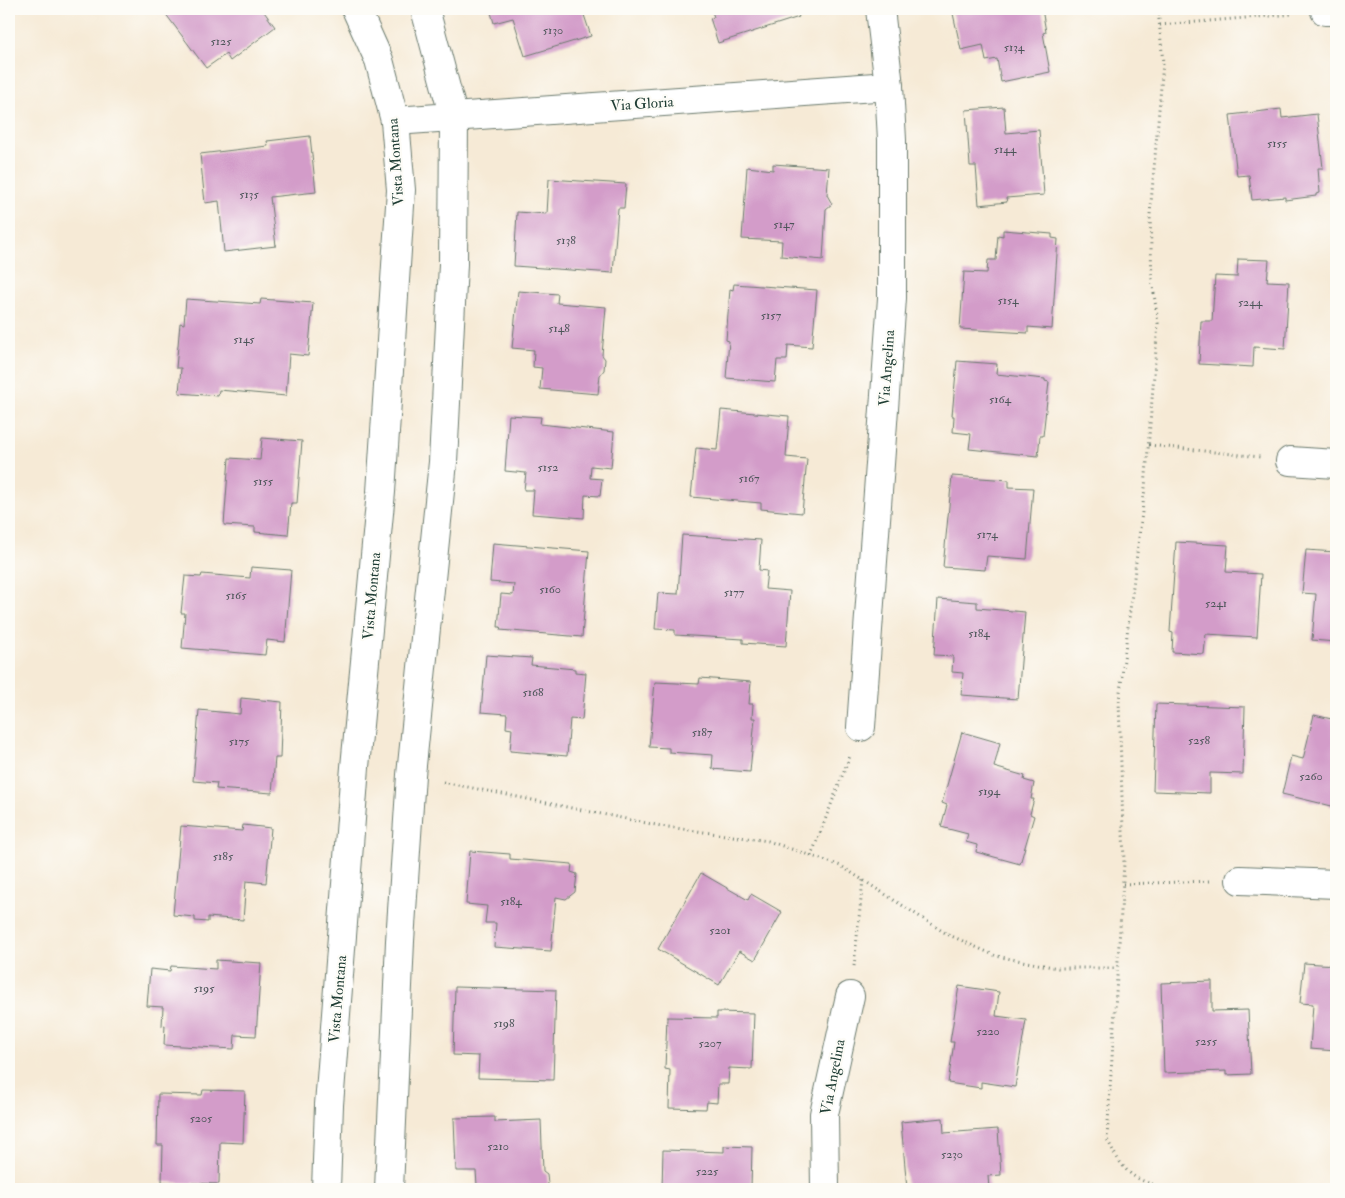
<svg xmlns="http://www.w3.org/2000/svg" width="1345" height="1198" font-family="'IM FELL Double Pica',serif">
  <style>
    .building { fill: #d39cc9 }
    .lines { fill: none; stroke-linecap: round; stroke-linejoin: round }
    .minor-casing { stroke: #6a7a6d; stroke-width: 30 }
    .tertiary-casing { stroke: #6a7a6d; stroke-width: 30 }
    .path { stroke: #6a7a6d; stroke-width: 3; stroke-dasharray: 1 4; stroke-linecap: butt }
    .minor { stroke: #fff; stroke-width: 28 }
    .tertiary { stroke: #fff; stroke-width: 28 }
    .labels { text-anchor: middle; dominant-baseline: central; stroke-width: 4.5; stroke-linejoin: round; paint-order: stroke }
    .number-label { font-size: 12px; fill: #4c5559 }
    .street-label { font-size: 15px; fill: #1f3d34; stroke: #fdfcf7 }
  </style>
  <rect width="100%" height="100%" fill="#fdfcf7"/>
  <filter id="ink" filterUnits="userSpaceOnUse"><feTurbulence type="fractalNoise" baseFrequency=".02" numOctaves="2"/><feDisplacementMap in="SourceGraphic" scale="10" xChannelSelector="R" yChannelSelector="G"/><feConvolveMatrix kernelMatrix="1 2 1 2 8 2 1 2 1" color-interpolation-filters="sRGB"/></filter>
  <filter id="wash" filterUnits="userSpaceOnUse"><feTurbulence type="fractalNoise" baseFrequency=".0096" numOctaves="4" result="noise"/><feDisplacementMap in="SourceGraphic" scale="20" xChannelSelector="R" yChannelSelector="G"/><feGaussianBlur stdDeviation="1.12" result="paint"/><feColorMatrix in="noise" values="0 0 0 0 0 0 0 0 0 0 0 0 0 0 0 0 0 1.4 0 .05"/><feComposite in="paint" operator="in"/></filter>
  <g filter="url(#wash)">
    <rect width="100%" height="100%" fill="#f6ead6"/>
    <g id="blocks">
      <g class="building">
        <polygon points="171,9 262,9 275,27 230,61 226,54 206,68 165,13"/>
        <polygon points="490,9 582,9 591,36 525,56 513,18 494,23"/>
        <polygon points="711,9 796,9 799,17 718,43 710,18 714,17"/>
        <polygon points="952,9 1042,9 1046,32 1043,33 1050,72 1001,82 997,59 986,61 983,45 961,50"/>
        <polygon points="1004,107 1006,133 1039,130 1044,195 1006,198 1007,202 979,205 976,166 970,166 966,110"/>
        <polygon points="1281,109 1282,118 1317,114 1323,168 1318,168 1320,193 1316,194 1316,196 1285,200 1285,197 1252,200 1249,175 1237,176 1230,115"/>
        <polygon points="310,136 316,192 270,197 276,246 224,252 219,201 205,203 200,154 268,146 267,141"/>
        <polygon points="773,164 829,168 827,195 832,204 826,209 823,260 781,256 782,241 742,239 747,167 773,170"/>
        <polygon points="549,179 626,184 624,208 618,208 613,273 514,266 517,212 547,214"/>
        <polygon points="1003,230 1052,234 1052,238 1058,239 1052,329 1028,327 1028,333 960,329 964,272 987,273 988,260 996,260 998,235 1003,236"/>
        <polygon points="1238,259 1269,260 1267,281 1289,282 1285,349 1254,347 1253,367 1199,364 1201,321 1212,321 1215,276 1237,277"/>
        <polygon points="734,284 817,290 812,347 788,345 787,360 777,360 775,382 726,378 729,341 726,340 730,289 733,290"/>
        <polygon points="518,291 558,294 557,303 606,307 602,355 605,359 604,370 600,375 598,394 540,389 542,368 533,367 534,350 512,348"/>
        <polygon points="186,299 260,304 261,299 313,303 308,356 289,354 286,396 219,390 218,396 179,393 181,368 176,368 180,323 184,324"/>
        <polygon points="957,361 997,364 996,374 1045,379 1045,381 1049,382 1043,436 1040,436 1038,456 969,449 971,434 953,432 954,416 952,416"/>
        <polygon points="721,410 789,416 786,457 807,459 802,513 761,509 761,503 691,497 696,448 717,450"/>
        <polygon points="509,415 541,417 540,424 614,432 611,468 591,466 590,478 602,479 600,496 585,495 584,518 532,514 534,490 524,490 526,473 505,471"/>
        <polygon points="262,438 302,441 297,503 291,503 288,535 255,532 255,527 224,525 229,458 260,460"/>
        <polygon points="952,476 1009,480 1009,487 1033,488 1027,559 987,556 985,570 943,567"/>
        <polygon points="682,535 761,540 759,570 767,571 765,589 790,591 786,646 743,643 743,639 675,635 675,630 655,629 658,593 678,594"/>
        <polygon points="1176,542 1228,545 1226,572 1261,574 1257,637 1206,634 1204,654 1172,652 1173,633 1170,632"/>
        <polygon points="493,543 589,551 582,637 500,630 501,627 498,627 501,594 513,595 514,584 490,582"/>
        <polygon points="1306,550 1336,552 1336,642 1312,640 1316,594 1302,593"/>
        <polygon points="251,567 291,570 285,642 267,640 265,655 182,648 185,613 181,613 185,576 201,577 202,574 250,578"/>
        <polygon points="938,599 977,602 977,608 1025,612 1018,699 961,695 963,673 952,672 953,656 934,655"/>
        <polygon points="486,655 532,658 531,665 575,669 575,672 586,673 582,720 570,719 567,756 510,751 512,729 506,728 507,714 481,712"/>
        <polygon points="700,678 751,682 749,704 753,704 752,718 755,718 750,772 712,769 713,755 669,752 669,748 649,747 655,682 699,684"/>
        <polygon points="241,698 282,702 280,758 275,758 272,793 216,789 217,783 193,781 199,710 240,714"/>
        <polygon points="1156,704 1245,707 1243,774 1210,773 1210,793 1153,791"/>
        <polygon points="1314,715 1336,720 1336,807 1282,794 1291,756 1303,759"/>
        <polygon points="962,732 1000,743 994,767 1025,776 1024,780 1034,783 1031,799 1034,799 1030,814 1034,816 1020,864 976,852 977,845 966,842 968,834 941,827 947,805 942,803"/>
        <polygon points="243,825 271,828 266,883 246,881 243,920 208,917 208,922 195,921 195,917 173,915 181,826 242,831"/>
        <polygon points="470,851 510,854 510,859 572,864 571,872 577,874 575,892 566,899 556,897 551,951 494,947 496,923 485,923 487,906 466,904"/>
        <polygon points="701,873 748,900 751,894 782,912 755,960 739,951 719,985 658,949"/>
        <polygon points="216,960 261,963 256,1036 235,1035 234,1049 164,1045 165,1025 162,1026 163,1007 147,1006 150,969 170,971 171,966 216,969"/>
        <polygon points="1304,963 1336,965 1336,1051 1310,1049 1313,1004 1300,1003"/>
        <polygon points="1212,981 1212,1011 1248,1010 1251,1074 1226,1075 1226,1071 1164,1073 1161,983"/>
        <polygon points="959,986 999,992 996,1016 1026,1020 1015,1087 981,1082 981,1088 948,1083 954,1042 950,1042"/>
        <polygon points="455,987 556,990 553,1080 478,1078 479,1056 453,1055"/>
        <polygon points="717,1012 754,1013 752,1069 729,1068 728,1084 718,1084 717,1103 707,1102 706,1109 669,1108 670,1070 665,1069 667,1017 717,1018"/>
        <polygon points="203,1090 245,1091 243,1143 220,1142 219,1184 162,1182 163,1145 157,1145 158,1094 202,1095"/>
        <polygon points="495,1117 495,1122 541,1120 543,1171 547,1174 548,1184 545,1189 485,1189 484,1185 477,1185 476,1171 456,1171 454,1118"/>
        <polygon points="943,1118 944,1133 998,1129 1001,1175 988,1176 989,1189 907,1189 901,1122"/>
        <polygon points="724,1146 752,1147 751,1189 662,1189 663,1150 724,1152"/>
      </g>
    </g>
  </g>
  <g filter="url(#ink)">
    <use href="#blocks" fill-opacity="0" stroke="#6a7a6d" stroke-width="1"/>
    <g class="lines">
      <g class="minor-casing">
        <g id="minor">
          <polyline points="1325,11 1336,11"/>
          <polyline points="395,121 889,86"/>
          <polyline points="1290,461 1336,464"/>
          <polyline points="861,727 892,298 892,140 889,86 880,9"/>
          <polyline points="1240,880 1336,884"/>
          <polyline points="825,1189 824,1114 850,996"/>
        </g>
      </g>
      <g class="tertiary-casing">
        <g id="tertiary">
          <polyline points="326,1189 329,1105 355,767 381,492 401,190 395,121 379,60 356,9"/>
          <polyline points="389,1189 400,941 411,775 443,462 453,264 454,118 425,9"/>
        </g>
      </g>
      <g class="path">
        <path d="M1158,9L1163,63L1150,215L1152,279L1158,323L1145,488L1119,700L1124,863L1107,1139C1125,1175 1132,1180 1171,1189"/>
        <polyline points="1160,25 1294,14"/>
        <polyline points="1149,445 1260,457"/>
        <polyline points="443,782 661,826 768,841 841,866 947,934 996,956 1058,968 1117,968"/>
        <polyline points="811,856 850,756"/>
        <polyline points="1123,884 1210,881"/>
        <polyline points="854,966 863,880"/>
      </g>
      <use href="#minor" class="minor"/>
      <use href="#tertiary" class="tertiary"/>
    </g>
  </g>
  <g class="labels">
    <g class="number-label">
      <text x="553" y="30">5130</text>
      <text x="221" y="41">5125</text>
      <text x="1014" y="47">5134</text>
      <text x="1277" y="143">5155</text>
      <text x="1005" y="149">5144</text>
      <text x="249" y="194">5135</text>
      <text x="784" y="224">5147</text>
      <text x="566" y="240">5138</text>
      <text x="1008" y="300">5154</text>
      <text x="1250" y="302">5244</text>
      <text x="771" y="315">5157</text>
      <text x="559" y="328">5148</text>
      <text x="244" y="339">5145</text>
      <text x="1000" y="399">5164</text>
      <text x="548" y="467">5152</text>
      <text x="749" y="478">5167</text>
      <text x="263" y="481">5155</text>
      <text x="987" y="534">5174</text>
      <text x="550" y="589">5160</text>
      <text x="734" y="592">5177</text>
      <text x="236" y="595">5165</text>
      <text x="1216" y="603">5241</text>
      <text x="979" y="633">5184</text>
      <text x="533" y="692">5168</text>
      <text x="702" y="732">5187</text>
      <text x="1199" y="740">5258</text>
      <text x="239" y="741">5175</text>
      <text x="1311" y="776">5260</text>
      <text x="989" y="791">5194</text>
      <text x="223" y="856">5185</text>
      <text x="511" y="901">5184</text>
      <text x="720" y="930">5201</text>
      <text x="204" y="988">5195</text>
      <text x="504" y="1023">5198</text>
      <text x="988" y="1031">5220</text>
      <text x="1206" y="1041">5255</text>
      <text x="710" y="1043">5207</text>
      <text x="201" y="1118">5205</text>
      <text x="498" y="1146">5210</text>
      <text x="952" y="1154">5230</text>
      <text x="707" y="1171">5225</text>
    </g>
    <g class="street-label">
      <text transform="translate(642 104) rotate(-4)">Via Gloria</text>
      <text transform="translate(396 162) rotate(-94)">Vista Montana</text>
      <text transform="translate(887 368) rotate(-86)">Via Angelina</text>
      <text transform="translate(372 596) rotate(-85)">Vista Montana</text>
      <text transform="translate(338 999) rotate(-85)">Vista Montana</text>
      <text transform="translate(833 1077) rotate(-79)">Via Angelina</text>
    </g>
  </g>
  <rect width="1345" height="1198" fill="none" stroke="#fdfcf7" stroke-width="30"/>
</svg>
